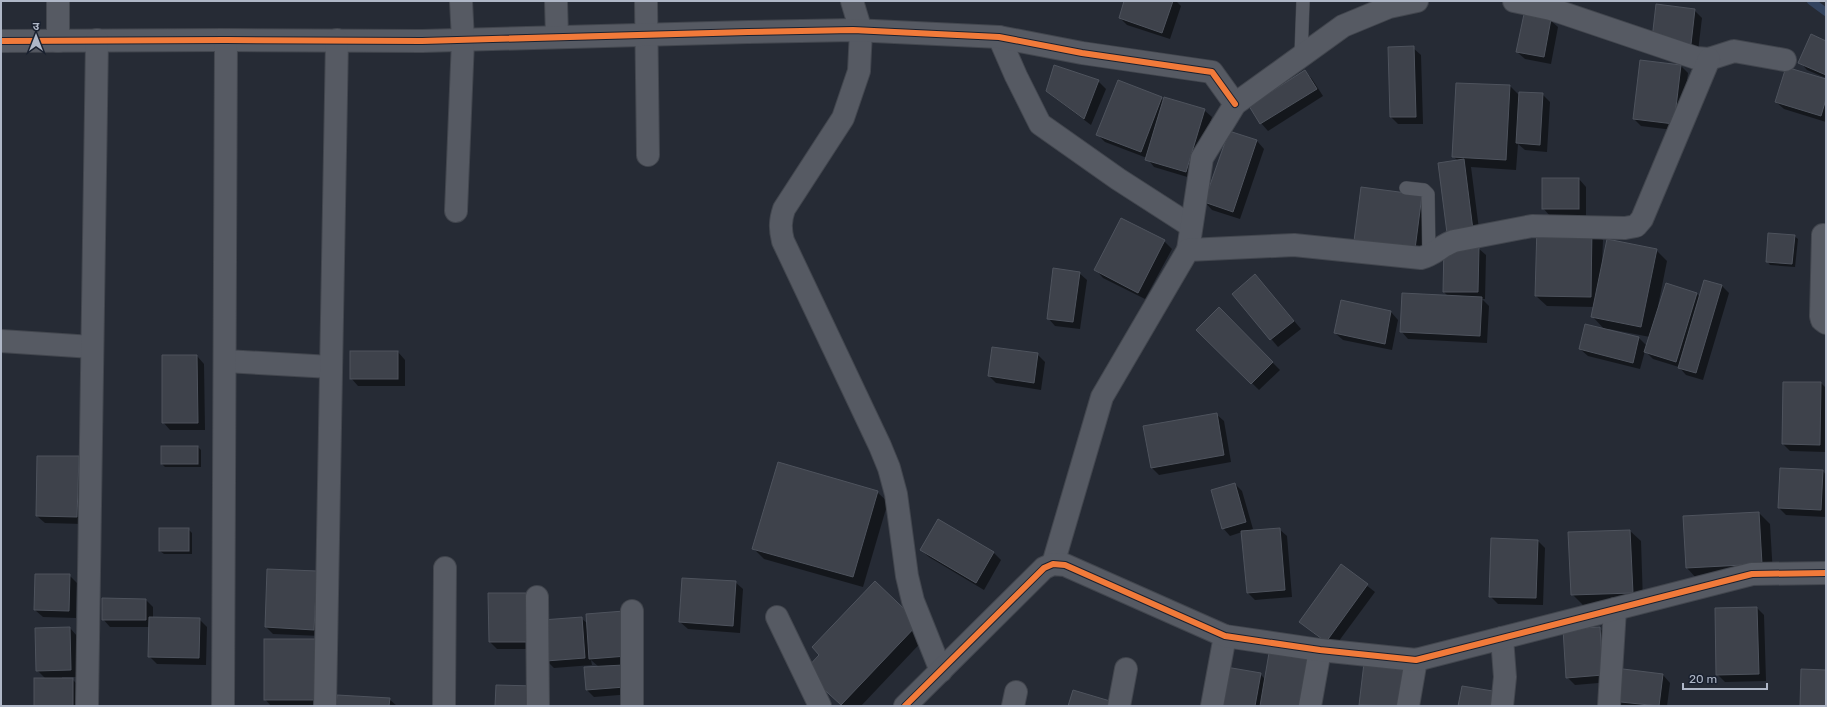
<svg xmlns="http://www.w3.org/2000/svg" width="1827" height="707" font-family="Rubik,'Noto Sans Devanagari',sans-serif">
  <style>
    .shadow { fill: #0007; fill-rule: evenodd }
    .lines { fill: none; stroke-linecap: round; stroke-linejoin: round }
    .stream { stroke: #32435f; stroke-width: 8 }
    .building { fill: #3e424b; stroke: #4e535d }
    .service-casing { stroke: #42464e; stroke-width: 14 }
    .minor-casing { stroke: #42464e; stroke-width: 24 }
    .tertiary-casing { stroke: #42464e; stroke-width: 24 }
    .service { stroke: #565a63; stroke-width: 13 }
    .minor { stroke: #565a63; stroke-width: 22 }
    .tertiary { stroke: #565a63; stroke-width: 22 }
    .cycleway-casing { stroke: #1a212f; stroke-width: 8 }
    .cycleway { stroke: #f17a3a; stroke-width: 6 }
  </style>
  <rect width="100%" height="100%" fill="#262b35"/>
  <g class="shadow">
    <polygon points="1125,1 1176,1 1181,6 1170,39 1127,25 1120,18"/>
    <polygon points="1694,10 1702,18 1698,51 1660,46"/>
    <polygon points="1550,20 1558,27 1551,64 1525,59 1517,52"/>
    <polygon points="1826,42 1826,78 1807,70 1800,62"/>
    <polygon points="1413,48 1421,55 1423,124 1398,124 1391,117"/>
    <polygon points="1680,65 1688,73 1681,131 1641,126 1634,119"/>
    <polygon points="1305,71 1312,79 1323,96 1268,131 1261,123"/>
    <polygon points="1826,80 1826,122 1784,109 1776,102"/>
    <polygon points="1098,81 1106,89 1091,125 1055,98 1047,91"/>
    <polygon points="1510,86 1520,96 1542,94 1550,102 1547,152 1525,150 1518,144 1516,170 1471,167 1480,237 1455,240 1458,161 1453,156"/>
    <polygon points="1161,98 1164,101 1204,110 1212,117 1194,179 1154,167 1147,158 1105,142 1098,135"/>
    <polygon points="1229,132 1257,141 1264,149 1240,219 1212,210 1205,202"/>
    <polygon points="1579,179 1586,187 1586,216 1550,216 1543,208"/>
    <polygon points="1422,196 1429,203 1422,256 1363,248"/>
    <path d="M1592,229L1603,240L1602,264L1656,250L1667,261L1658,306L1697,294L1700,297L1722,286L1729,293L1703,380L1686,375L1679,367L1653,359L1645,351L1640,369L1588,356L1580,349L1605,330L1593,317L1595,307L1547,306L1536,296ZM1609,329L1650,337L1647,346L1639,338L1608,330Z"/>
    <polygon points="1794,236 1798,239 1795,267 1770,265 1767,261"/>
    <polygon points="1164,241 1172,249 1145,299 1103,278 1096,270"/>
    <polygon points="1478,248 1486,255 1485,299 1482,299 1489,306 1487,343 1408,339 1401,331 1449,297 1444,292"/>
    <polygon points="1079,273 1087,280 1080,329 1055,326 1048,318"/>
    <polygon points="1255,275 1301,329 1278,347 1233,294"/>
    <polygon points="1342,301 1391,312 1398,320 1392,350 1343,340 1335,333"/>
    <polygon points="1219,309 1280,370 1259,390 1198,330"/>
    <polygon points="398,352 405,360 405,386 358,386 351,378"/>
    <polygon points="1037,354 1045,362 1041,390 996,383 989,376"/>
    <polygon points="197,356 204,364 205,430 170,430 163,422"/>
    <polygon points="1784,383 1821,383 1826,388 1826,452 1790,451 1783,444"/>
    <polygon points="1216,414 1224,421 1231,462 1159,475 1152,468"/>
    <polygon points="198,447 201,450 201,467 165,467 162,464"/>
    <polygon points="78,457 86,465 84,524 45,523 37,516"/>
    <polygon points="1823,471 1826,475 1826,517 1786,515 1779,508"/>
    <polygon points="1235,484 1242,491 1253,529 1248,531 1279,529 1287,536 1292,597 1255,600 1248,593 1242,532 1230,536 1223,528"/>
    <polygon points="877,492 888,502 863,587 764,559 753,548"/>
    <polygon points="1759,513 1770,524 1773,575 1697,579 1687,568 1684,517"/>
    <polygon points="188,529 192,533 192,554 164,554 160,551"/>
    <polygon points="1630,531 1641,541 1643,603 1583,605 1572,594"/>
    <polygon points="1538,541 1545,548 1543,605 1498,604 1490,596"/>
    <polygon points="921,550 994,553 1001,560 984,590 929,557"/>
    <polygon points="1342,566 1375,592 1333,649 1300,622"/>
    <polygon points="69,575 77,583 76,618 43,617 35,610"/>
    <polygon points="324,579 321,636 273,634 266,627"/>
    <polygon points="735,582 743,589 740,633 688,629 680,622"/>
    <polygon points="875,582 929,634 861,706 843,706 816,681 821,655"/>
    <polygon points="489,594 526,594 533,601 534,649 497,649 490,642"/>
    <polygon points="146,600 153,607 153,619 199,619 207,627 206,665 157,664 149,656 150,627 110,627 103,619"/>
    <polygon points="1757,608 1764,615 1766,681 1725,682 1717,674"/>
    <polygon points="581,618 588,624 632,620 632,694 594,697 587,690 599,667 591,660 592,665 554,668 547,661"/>
    <polygon points="70,628 77,636 78,677 62,677 62,679 72,679 80,687 80,706 35,706 46,679 37,670 36,629"/>
    <polygon points="1599,628 1607,635 1610,682 1575,685 1567,677"/>
    <polygon points="265,640 324,706 271,706 265,699"/>
    <polygon points="1260,674 1265,679 1314,706 1220,706"/>
    <polygon points="1663,675 1670,683 1667,706 1617,706 1612,701"/>
    <polygon points="389,699 397,706 337,706"/>
    <polygon points="1360,705 1409,706 1362,706"/>
  </g>
  <g class="lines">
    <polyline class="stream" points="1811,1 1826,12"/>
  </g>
  <g class="building">
    <polygon points="1124,1 1173,1 1162,33 1119,18"/>
    <polygon points="1656,4 1695,9 1691,44 1652,39"/>
    <polygon points="1524,14 1551,19 1544,57 1516,52"/>
    <polygon points="1811,34 1826,41 1826,75 1798,63"/>
    <polygon points="1414,46 1416,117 1390,117 1388,47"/>
    <polygon points="1640,60 1681,65 1674,124 1633,119"/>
    <polygon points="1054,65 1099,80 1084,119 1046,91"/>
    <polygon points="1786,67 1826,79 1826,99 1821,116 1775,102"/>
    <polygon points="1305,70 1317,89 1260,124 1249,106"/>
    <polygon points="1118,80 1162,97 1141,152 1096,135"/>
    <polygon points="1456,83 1510,85 1506,160 1452,157"/>
    <polygon points="1519,92 1543,93 1540,145 1516,143"/>
    <polygon points="1164,97 1205,109 1186,172 1145,160"/>
    <polygon points="1229,131 1257,140 1233,212 1204,202"/>
    <polygon points="1464,159 1473,230 1447,233 1438,163"/>
    <rect x="1542" y="178" width="37" height="31"/>
    <polygon points="1361,187 1422,195 1415,249 1354,241"/>
    <polygon points="1121,218 1165,240 1138,293 1094,270"/>
    <polygon points="1537,226 1592,228 1591,297 1535,296"/>
    <polygon points="1768,233 1795,235 1792,264 1766,262"/>
    <polygon points="1607,239 1657,249 1641,327 1591,317"/>
    <polygon points="1444,246 1479,247 1478,292 1443,292"/>
    <polygon points="1053,268 1080,272 1073,322 1047,319"/>
    <polygon points="1255,274 1294,321 1270,340 1232,294"/>
    <polygon points="1704,280 1722,285 1696,373 1678,368"/>
    <polygon points="1666,283 1697,293 1676,362 1644,352"/>
    <polygon points="1402,293 1482,297 1480,336 1400,332"/>
    <polygon points="1341,300 1391,311 1385,344 1334,333"/>
    <polygon points="1219,307 1273,362 1251,384 1196,330"/>
    <polygon points="1585,324 1639,337 1633,363 1579,349"/>
    <polygon points="992,347 1038,353 1034,383 988,376"/>
    <rect x="350" y="351" width="48" height="28"/>
    <polygon points="162,355 197,355 198,423 162,423"/>
    <polygon points="1783,382 1821,382 1820,445 1782,444"/>
    <polygon points="1217,413 1224,455 1151,468 1143,426"/>
    <rect x="161" y="446" width="37" height="18"/>
    <polygon points="37,456 79,456 77,517 36,516"/>
    <polygon points="778,462 878,491 853,577 752,549"/>
    <polygon points="1780,468 1823,470 1821,510 1778,508"/>
    <polygon points="1235,483 1246,522 1222,529 1211,490"/>
    <polygon points="1759,512 1762,564 1686,568 1683,516"/>
    <polygon points="938,519 994,552 976,583 920,550"/>
    <rect x="159" y="528" width="30" height="23"/>
    <polygon points="1280,528 1285,590 1247,593 1241,531"/>
    <polygon points="1630,530 1633,593 1571,595 1568,532"/>
    <polygon points="1491,538 1538,540 1536,598 1489,597"/>
    <polygon points="1341,564 1368,584 1326,642 1299,622"/>
    <polygon points="267,569 317,571 314,630 265,627"/>
    <polygon points="35,574 70,574 69,611 34,610"/>
    <polygon points="682,578 736,581 733,626 679,622"/>
    <polygon points="875,581 919,623 841,705 804,671 819,655 812,647"/>
    <polygon points="488,593 526,593 527,642 489,642"/>
    <polygon points="102,598 146,599 146,620 102,620"/>
    <polygon points="1757,607 1759,674 1716,675 1715,608"/>
    <polygon points="624,611 627,656 589,659 586,614"/>
    <polygon points="149,617 200,618 199,658 148,657"/>
    <polygon points="582,617 585,658 546,661 542,620"/>
    <polygon points="70,627 71,670 36,671 35,628"/>
    <polygon points="1600,627 1603,675 1566,678 1563,629"/>
    <rect x="264" y="639" width="53" height="61"/>
    <polygon points="1270,647 1314,654 1305,706 1260,706"/>
    <polygon points="1364,663 1406,667 1401,706 1359,705"/>
    <polygon points="624,665 625,687 586,690 584,667"/>
    <polygon points="1226,667 1261,673 1255,706 1219,706"/>
    <polygon points="1615,668 1663,674 1659,706 1611,701"/>
    <polygon points="1801,669 1826,670 1826,706 1800,706"/>
    <rect x="34" y="678" width="39" height="28"/>
    <polygon points="496,685 534,686 533,706 495,706"/>
    <polygon points="1462,686 1499,692 1497,706 1458,706"/>
    <polygon points="1073,690 1110,701 1109,706 1068,706"/>
    <polygon points="337,695 390,698 389,706 336,706"/>
  </g>
  <g class="lines">
    <g class="service-casing">
      <g id="service">
        <polyline points="1301,55 1303,1"/>
        <polyline points="1406,188 1424,190 1428,194 1429,256"/>
      </g>
    </g>
    <g class="minor-casing">
      <g id="minor">
        <polyline points="556,1 557,37"/>
        <polyline points="646,1 648,155"/>
        <path d="M852,1L861,31L859,71L843,118L784,209C780,221 780,229 783,241L880,446L889,468L896,494L907,576L913,601L941,671"/>
        <polyline points="1514,1 1551,9 1696,58 1709,59 1734,51 1785,60"/>
        <polyline points="999,37 1016,76 1040,124 1118,179 1191,226"/>
        <polyline points="1,41 226,40 422,41 748,32 853,30 999,37 1082,53 1212,72 1235,104"/>
        <polyline points="58,41 58,1"/>
        <polyline points="456,211 463,40 461,1"/>
        <polyline points="1823,235 1821,316 1822,320 1826,323"/>
        <polyline points="1188,250 1202,158 1235,104 1343,26 1389,7 1417,1"/>
        <polyline points="1,341 92,347"/>
        <polyline points="225,361 331,367"/>
        <path d="M1053,564L1102,397L1188,250L1294,245L1421,258C1434,255 1442,245 1454,241L1532,226L1625,228L1636,226L1642,219L1709,59"/>
        <polyline points="537,597 538,706"/>
        <polyline points="777,617 820,706"/>
        <polyline points="1502,638 1505,677 1502,706"/>
        <polyline points="87,706 97,40"/>
        <polyline points="223,706 226,40"/>
        <polyline points="325,706 337,40"/>
        <polyline points="444,706 445,568"/>
        <polyline points="632,706 632,611"/>
        <polyline points="1013,706 1016,692"/>
        <polyline points="1119,706 1126,669"/>
        <polyline points="1212,706 1225,636"/>
        <polyline points="1310,706 1320,650"/>
        <polyline points="1408,706 1416,660"/>
        <polyline points="1609,706 1615,609"/>
      </g>
    </g>
    <g class="tertiary-casing">
      <polyline id="tertiary" points="905,706 1044,568 1053,564 1065,565 1225,636 1320,650 1416,660 1752,574 1826,573"/>
    </g>
    <use href="#service" class="service"/>
    <use href="#minor" class="minor"/>
    <use href="#tertiary" class="tertiary"/>
    <g class="cycleway-casing">
      <g id="cycleway">
        <polyline points="1,41 226,40 422,41 748,32 853,30 999,37 1082,53 1212,72 1235,104"/>
        <polyline points="905,706 1044,568 1053,564 1065,565 1225,636 1320,650 1416,660 1752,574 1826,573"/>
      </g>
    </g>
    <use href="#cycleway" class="cycleway"/>
  </g>
  <rect width="1827" height="707" fill="none" stroke="#afb7c7" stroke-width="4"/>
  <g transform="translate(36 36)" stroke="#1a212f" stroke-width="3" paint-order="stroke">
  <path d="M0-3L7 15L0 10L-7 15Z" fill="#afb7c7"/>
  <text y="-6" font-size="11" font-weight="bold" text-anchor="middle" fill="#afb7c7">उ</text>
  </g>
  <path d="M1683 683v6h84v-6" fill="none" stroke="#afb7c7" stroke-width="2"/>
  <text x="1689" y="683" font-size="12" fill="#afb7c7" stroke="#1a212f" stroke-width="3" paint-order="stroke">20 m</text>
</svg>
